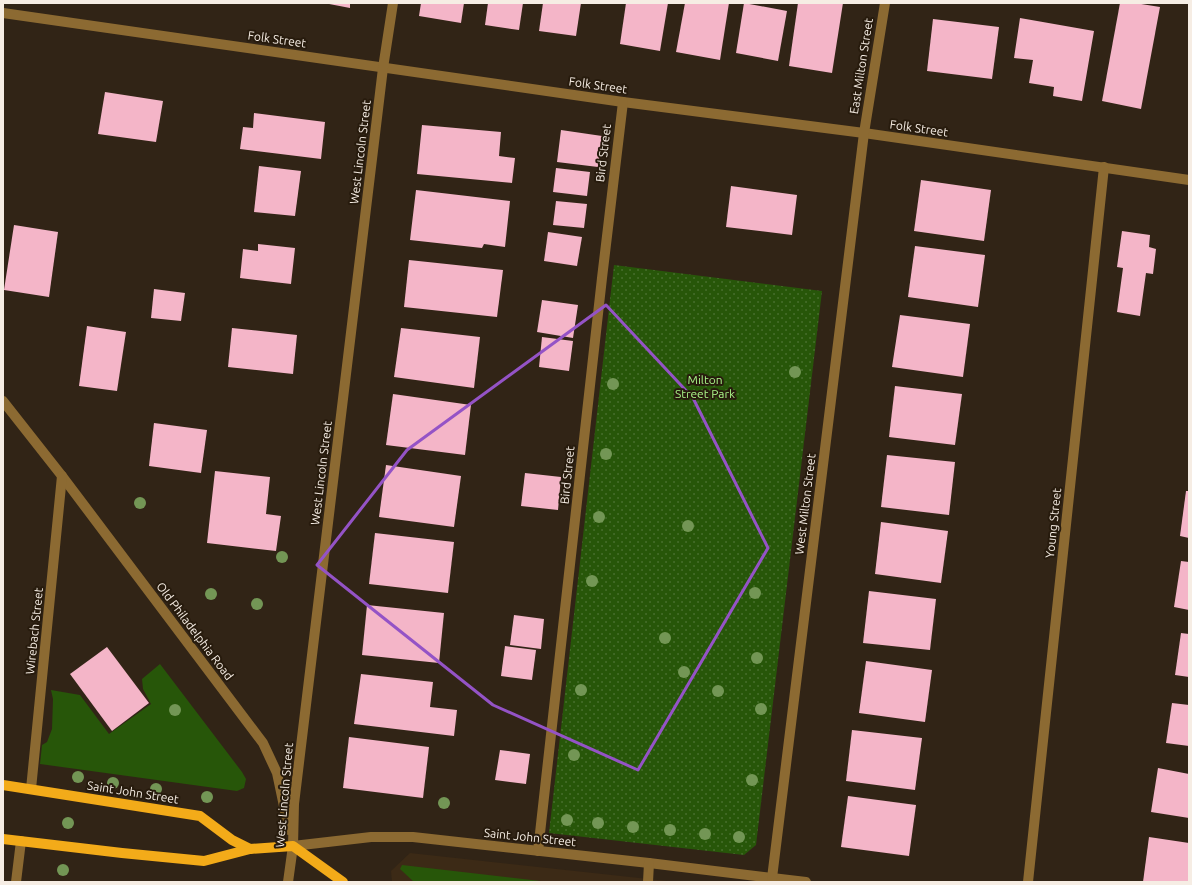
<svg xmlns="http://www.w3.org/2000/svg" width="1192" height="885" font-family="Ubuntu,sans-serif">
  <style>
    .built { fill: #3c2a16 }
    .green { fill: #275609 }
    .park { fill: url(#park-dots) }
    .building { fill: #f4b5c8 }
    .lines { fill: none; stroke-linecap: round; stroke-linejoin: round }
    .minor { stroke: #8c6a32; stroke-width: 10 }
    .major { stroke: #f3ab19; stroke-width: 10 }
    .tree { fill: #739655 }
    .marked { fill: none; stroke: #9453c6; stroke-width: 3; stroke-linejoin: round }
    .labels { text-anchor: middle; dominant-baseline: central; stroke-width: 4; stroke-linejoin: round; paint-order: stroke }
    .street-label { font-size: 12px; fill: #f6ede4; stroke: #271b0d }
    .park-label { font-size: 12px; fill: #a9f488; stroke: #271b0d }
  </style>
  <defs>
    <pattern id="park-dots" width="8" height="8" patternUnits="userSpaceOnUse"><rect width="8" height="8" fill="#275609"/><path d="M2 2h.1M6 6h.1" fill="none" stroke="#476f2d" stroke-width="1.8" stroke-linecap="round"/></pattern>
  </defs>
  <rect width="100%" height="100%" fill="#312416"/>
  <polygon class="built" points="410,853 676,882 392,882 391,871"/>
  <g class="green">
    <polygon points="160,664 242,772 246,779 244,788 237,791 40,764 42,745 47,742 52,729 53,699 51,690 80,695 109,734 151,704 143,689 142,679"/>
    <polygon points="402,865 549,882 414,882 400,869"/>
  </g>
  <polygon class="park" points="614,265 822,291 756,845 744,855 549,833"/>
  <g class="building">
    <polygon points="324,3 350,3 350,8"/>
    <polygon points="421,3 464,3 461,23 419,16"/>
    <polygon points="488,3 523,3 519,30 485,25"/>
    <polygon points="543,3 581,3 576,36 539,31"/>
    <polygon points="626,3 668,3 660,51 620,44"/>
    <polygon points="685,3 729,3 720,60 676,52"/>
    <polygon points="744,3 787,11 778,61 736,53"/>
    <polygon points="798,3 843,3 832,73 789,66"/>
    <polygon points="1120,3 1135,3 1160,7 1141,109 1102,101"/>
    <polygon points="1020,18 1094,31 1082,101 1053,96 1054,87 1029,83 1033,60 1014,58"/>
    <polygon points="933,19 999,27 992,79 927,71"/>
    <polygon points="105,92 163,101 156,142 98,134"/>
    <polygon points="254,113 325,122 321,159 240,149 243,127 253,128"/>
    <polygon points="422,125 501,132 499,156 515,158 512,183 417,174"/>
    <polygon points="561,130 602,136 598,167 557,162"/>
    <polygon points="259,166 301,171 295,216 254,212"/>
    <polygon points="556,168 590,172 587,196 553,192"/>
    <polygon points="921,180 991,190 984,241 914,231"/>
    <polygon points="731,186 797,195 792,235 726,227"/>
    <polygon points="416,190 510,201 505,247 484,244 482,248 410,240"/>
    <polygon points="556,201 587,204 584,228 553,225"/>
    <polygon points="14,225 58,232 49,297 4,290"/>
    <polygon points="1122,231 1150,235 1149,247 1156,249 1153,274 1146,273 1140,316 1117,312 1123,268 1117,267"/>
    <polygon points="548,232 582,237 577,266 544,261"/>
    <polygon points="258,244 295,248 291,284 240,278 243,249 258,251"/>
    <polygon points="915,246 985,255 978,307 908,297"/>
    <polygon points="409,260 503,270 497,317 404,307"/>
    <polygon points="154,289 185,293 181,321 151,318"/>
    <polygon points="542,300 578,305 573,338 537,332"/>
    <polygon points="900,315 970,324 963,377 892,367"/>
    <polygon points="87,326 126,332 117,391 79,386"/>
    <polygon points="232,328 297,335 293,374 228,367"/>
    <polygon points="401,328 480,337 474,388 394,377"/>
    <polygon points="542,337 573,341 569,371 539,367"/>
    <polygon points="895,386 962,394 955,445 889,437"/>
    <polygon points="393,394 471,405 465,455 386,445"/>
    <polygon points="154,423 207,430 201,473 149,466"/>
    <polygon points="887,455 955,462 949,515 881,507"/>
    <polygon points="386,465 461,476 454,527 379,517"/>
    <polygon points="215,471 270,477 266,514 281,516 276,551 207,543"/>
    <polygon points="525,473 561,477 558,510 521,506"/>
    <polygon points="1186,491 1189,491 1189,538 1180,536"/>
    <polygon points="881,522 948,531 941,583 875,574"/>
    <polygon points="375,533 454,542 448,593 369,584"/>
    <polygon points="1181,561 1189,562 1189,610 1174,607"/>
    <polygon points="869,591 936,599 930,650 863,643"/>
    <polygon points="367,605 444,613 439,663 362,655"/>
    <polygon points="514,615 544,619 541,649 510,645"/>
    <polygon points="1181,633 1189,634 1189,677 1175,675"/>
    <polygon points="505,646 536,650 532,680 501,676"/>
    <polygon points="107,647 149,703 112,731 70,674"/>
    <polygon points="866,661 932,670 925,722 859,713"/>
    <polygon points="361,674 433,682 430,707 457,710 454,736 354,724"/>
    <polygon points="1172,703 1189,705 1189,746 1166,743"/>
    <polygon points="852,730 922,738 915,790 846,781"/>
    <polygon points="349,737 429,747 423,798 343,788"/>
    <polygon points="500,750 530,754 526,784 495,780"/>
    <polygon points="1158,768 1189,774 1189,818 1151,812"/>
    <polygon points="848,796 916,805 909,856 841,847"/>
    <polygon points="1149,837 1189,843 1189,882 1143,882"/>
  </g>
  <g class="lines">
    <g class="minor">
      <polyline points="3,13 623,102 864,133 1189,180"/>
      <polyline points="3,401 62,476 263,743 277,773 289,830"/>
      <polyline points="31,789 62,476"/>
      <polyline points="293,846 371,837 413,837 649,863 806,882"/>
      <polyline points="538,851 602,278 623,102"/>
      <polyline points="772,878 864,133 885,3"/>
      <polyline points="16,882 21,841"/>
      <polyline points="288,882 293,846 294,804 383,68 393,3"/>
      <polyline points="648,882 649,863"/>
      <polyline points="1028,882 1104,167"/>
    </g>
    <g class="major">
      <polyline points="3,785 200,816 232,840 250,849"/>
      <polyline points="3,839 122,853 204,861 250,849 293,846 343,882"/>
    </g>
  </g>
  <g class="tree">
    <circle cx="795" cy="372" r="6"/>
    <circle cx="613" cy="384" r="6"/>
    <circle cx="606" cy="454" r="6"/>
    <circle cx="140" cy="503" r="6"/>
    <circle cx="599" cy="517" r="6"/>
    <circle cx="688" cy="526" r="6"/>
    <circle cx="282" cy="557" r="6"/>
    <circle cx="592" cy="581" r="6"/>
    <circle cx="755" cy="593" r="6"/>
    <circle cx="211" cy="594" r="6"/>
    <circle cx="257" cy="604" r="6"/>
    <circle cx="665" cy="638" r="6"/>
    <circle cx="757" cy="658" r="6"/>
    <circle cx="684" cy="672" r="6"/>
    <circle cx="581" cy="690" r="6"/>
    <circle cx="718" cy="691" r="6"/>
    <circle cx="761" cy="709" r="6"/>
    <circle cx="175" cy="710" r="6"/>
    <circle cx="574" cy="755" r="6"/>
    <circle cx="78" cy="777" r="6"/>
    <circle cx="752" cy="780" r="6"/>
    <circle cx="113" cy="783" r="6"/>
    <circle cx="156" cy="789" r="6"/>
    <circle cx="207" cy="797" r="6"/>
    <circle cx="444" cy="803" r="6"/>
    <circle cx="567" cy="820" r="6"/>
    <circle cx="68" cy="823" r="6"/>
    <circle cx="598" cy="823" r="6"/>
    <circle cx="633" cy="827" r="6"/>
    <circle cx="670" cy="830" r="6"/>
    <circle cx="705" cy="834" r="6"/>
    <circle cx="739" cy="837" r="6"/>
    <circle cx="63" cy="870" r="6"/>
  </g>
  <path class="marked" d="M606,305L693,398L768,548L638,770L493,705L317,565L407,450Z"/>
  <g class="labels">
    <g class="street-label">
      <text transform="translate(277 39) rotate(8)">Folk Street</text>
      <text transform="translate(861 66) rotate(-81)">East Milton Street</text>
      <text transform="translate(598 85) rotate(8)">Folk Street</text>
      <text transform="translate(919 128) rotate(8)">Folk Street</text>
      <text transform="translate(360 152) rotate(-83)">West Lincoln Street</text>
      <text transform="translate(603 153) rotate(-83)">Bird Street</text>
      <text transform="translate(321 473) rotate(-83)">West Lincoln Street</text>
      <text transform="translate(567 475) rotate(-84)">Bird Street</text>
      <text transform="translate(805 504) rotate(-83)">West Milton Street</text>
      <text transform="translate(1053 523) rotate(-84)">Young Street</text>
      <text transform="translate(34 631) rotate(-84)">Wirebach Street</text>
      <text transform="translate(195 631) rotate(53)">Old Philadelphia Road</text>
      <text transform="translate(133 792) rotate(9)">Saint John Street</text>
      <text transform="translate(284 795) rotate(-85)">West Lincoln Street</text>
      <text transform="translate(530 837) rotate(6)">Saint John Street</text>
    </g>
    <g class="park-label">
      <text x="705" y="379">Milton<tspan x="705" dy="14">Street Park</tspan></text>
    </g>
  </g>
  <rect width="1192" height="885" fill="none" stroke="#f6ede4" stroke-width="8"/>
</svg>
